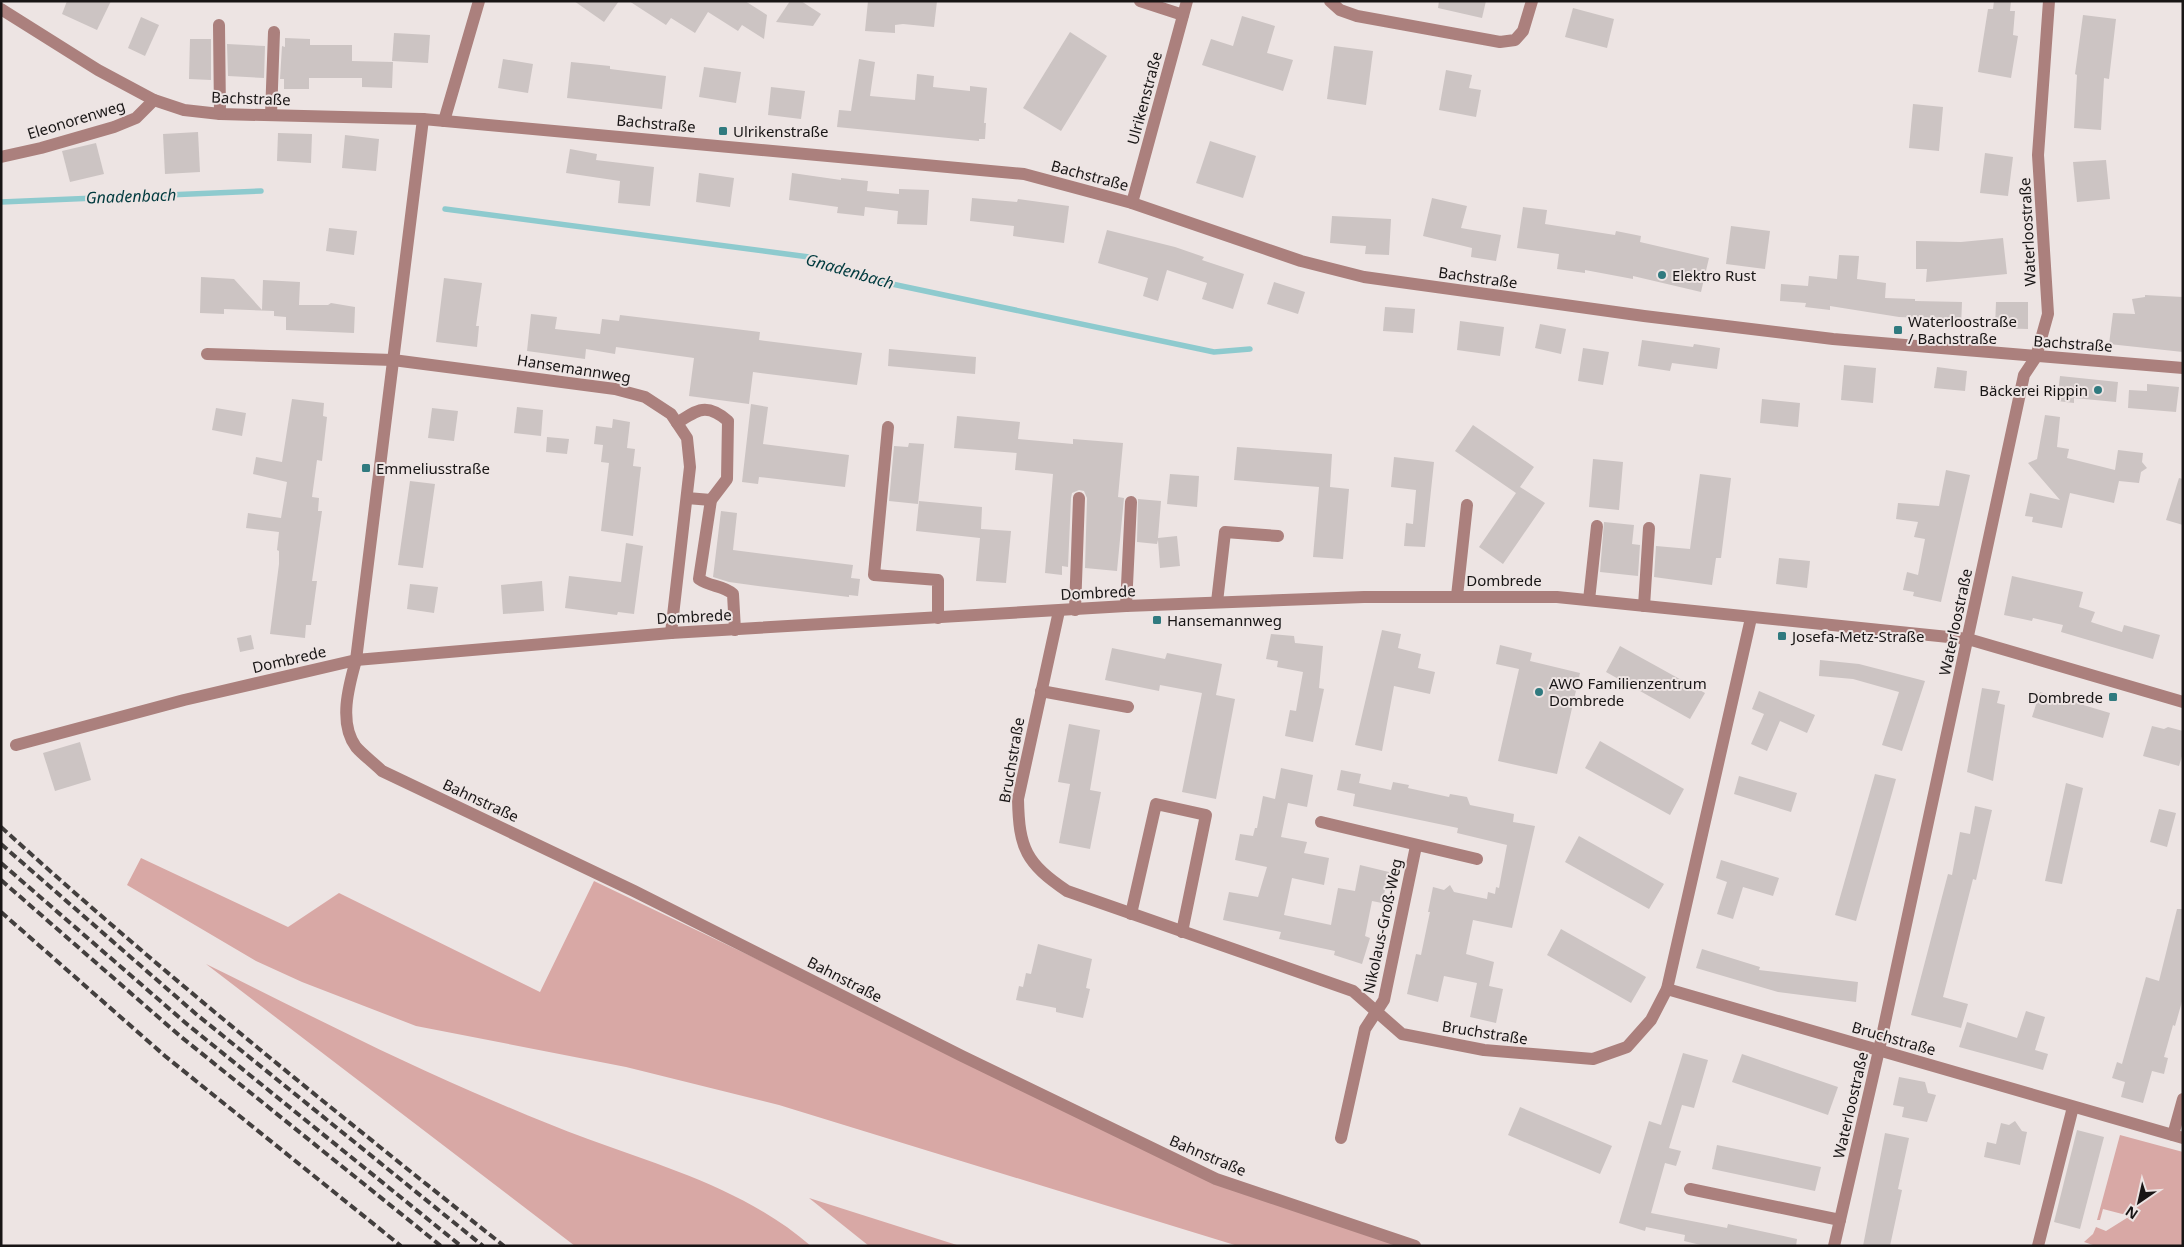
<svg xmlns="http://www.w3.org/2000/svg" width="2184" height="1247" font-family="'Noto Sans',sans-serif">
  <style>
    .green { fill: #d8a8a5 }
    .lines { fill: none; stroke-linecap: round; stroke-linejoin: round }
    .stream { stroke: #8ecace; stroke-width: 5.5 }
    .building { fill: #ccc4c3 }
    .minor { stroke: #ab807d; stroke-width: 12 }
    .rail { stroke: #433f3e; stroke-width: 4; stroke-dasharray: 8 4; stroke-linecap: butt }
    .poi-dot { fill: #307a7f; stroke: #ede4e3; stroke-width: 2 }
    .labels { text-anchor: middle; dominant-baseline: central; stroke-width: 4; stroke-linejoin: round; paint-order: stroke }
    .street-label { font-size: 15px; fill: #181515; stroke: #ede4e3 }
    .poi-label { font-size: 15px; fill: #181515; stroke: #ede4e3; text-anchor: start }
    .water-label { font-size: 16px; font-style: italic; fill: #003a3e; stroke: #ede4e3 }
  </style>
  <rect width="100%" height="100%" fill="#ede4e3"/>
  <g class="green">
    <polygon points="141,858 288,927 339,893 540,992 594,881 1216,1179 1413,1246 1238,1246 779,1105 626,1067 416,1026 302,982 256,961 127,885"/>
    <path d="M206,964C302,1011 398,1061 496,1102C527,1115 557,1128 588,1139C665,1167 748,1191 811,1246H575Z"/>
    <polygon points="2120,1135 2183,1152 2183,1246 2096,1246 2084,1242 2093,1234 2096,1227 2106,1231 2130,1216 2103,1209 2100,1220 2097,1220"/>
    <polygon points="809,1198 960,1246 869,1246"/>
  </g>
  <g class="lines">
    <g class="stream">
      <polyline points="1,202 261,191"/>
      <polyline points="445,209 809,257 873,280 1214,352 1250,349"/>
    </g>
  </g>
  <g class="building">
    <polygon points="67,1 111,1 97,30 62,14"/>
    <polygon points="574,1 619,1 604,22"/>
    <polygon points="629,1 745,1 767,15 764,39 742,25 738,31 708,12 695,33 671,18 666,25"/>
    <polygon points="790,1 801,1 821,14 813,26 776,22"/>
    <polygon points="868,1 937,1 934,27 903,24 895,25 895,33 865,31"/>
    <polygon points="1439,1 1486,1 1482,18 1438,8"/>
    <polygon points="1994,1 2011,1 2010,11 2015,11 2013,35 2018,36 2011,78 1978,72 1988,9 1993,9"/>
    <polygon points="1573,8 1614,19 1607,48 1565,37"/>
    <polygon points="2083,15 2116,19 2109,79 2104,78 2101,130 2074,128 2077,75 2075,74"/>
    <polygon points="1242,16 1275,26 1267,53 1293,60 1283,91 1202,65 1211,39 1233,46"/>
    <polygon points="141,17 159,25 145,56 128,48"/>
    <polygon points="1070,32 1107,56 1061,131 1023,108"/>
    <polygon points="394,33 430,35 428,63 392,61"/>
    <polygon points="285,38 310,39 310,45 352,45 352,61 393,62 392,88 362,87 362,78 309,78 309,89 284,89 284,79 280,79 282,46 285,47"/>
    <polygon points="190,39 211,39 211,80 189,79"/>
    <polygon points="227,44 265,46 264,78 228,76"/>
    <polygon points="1334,46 1373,51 1366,105 1327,99"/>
    <polygon points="503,59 533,64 528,93 498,88"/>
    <polygon points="859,59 875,62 870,96 915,100 917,74 934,76 933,87 970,91 970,86 987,88 984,123 986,123 985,139 979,139 979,141 837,127 839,110 851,111"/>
    <polygon points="571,62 610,66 610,69 666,76 662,109 567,98"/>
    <polygon points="704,67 741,72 736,103 699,97"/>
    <polygon points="1446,70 1472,75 1469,88 1481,90 1476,117 1439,110"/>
    <polygon points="771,87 805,91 801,119 768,115"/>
    <polygon points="1913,104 1943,107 1939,151 1909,148"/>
    <polygon points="198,132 200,172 165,174 163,134"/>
    <polygon points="278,133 312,134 311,163 277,161"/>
    <polygon points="345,135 379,139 376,171 342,168"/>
    <polygon points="1210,141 1256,156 1243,198 1196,183"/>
    <polygon points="96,143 104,174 70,182 62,151"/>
    <polygon points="570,149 597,154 596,160 654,167 650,206 618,203 620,181 566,173"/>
    <polygon points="1985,153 2013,157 2008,196 1980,193"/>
    <polygon points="2106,160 2110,199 2077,202 2073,162"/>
    <polygon points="699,173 734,178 730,207 696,202"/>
    <polygon points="792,173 841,180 841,178 868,181 867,191 899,194 899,189 929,190 927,225 897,224 898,211 865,207 864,216 837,213 838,207 789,200"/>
    <polygon points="972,198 1017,202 1018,199 1069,206 1064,243 1013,236 1014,226 970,221"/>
    <polygon points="1432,198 1467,206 1461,228 1501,235 1496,261 1471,257 1472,248 1423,236"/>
    <polygon points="1523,207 1547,210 1545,224 1615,235 1616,231 1641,236 1640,242 1709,258 1701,292 1633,276 1633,279 1585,270 1585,273 1557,269 1559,254 1517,248"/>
    <polygon points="1332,216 1391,219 1389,255 1365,254 1366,246 1330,243"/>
    <polygon points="1731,226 1770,231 1765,269 1726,264"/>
    <polygon points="329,228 357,231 354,255 326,251"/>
    <polygon points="1107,230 1175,247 1204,257 1202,260 1244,274 1233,309 1202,299 1207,283 1167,270 1158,301 1143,296 1148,278 1098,263"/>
    <polygon points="2003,238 2007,274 1926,282 1927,269 1916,269 1916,241 1961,242"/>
    <polygon points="1839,255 1859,256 1857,279 1886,283 1885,298 1915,299 1915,301 1962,302 1961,327 1924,325 1925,318 1899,317 1830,306 1830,310 1805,307 1806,303 1780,301 1781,284 1808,286 1809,276 1837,279"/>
    <polygon points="201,277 234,279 262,310 263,280 300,282 299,305 328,305 331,303 355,307 354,333 286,330 286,317 274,316 274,311 224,309 224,314 200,313"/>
    <polygon points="444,278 482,283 476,326 479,326 477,347 436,342"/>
    <polygon points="1274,282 1305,292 1298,314 1267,304"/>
    <polygon points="2145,295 2183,297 2183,352 2109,344 2113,313 2135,314 2132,299 2145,297"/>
    <polygon points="1996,302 2028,302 2028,329 1995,328"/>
    <polygon points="1385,307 1415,309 1413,333 1383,331"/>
    <polygon points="531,314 557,317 555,329 600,334 602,319 619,321 620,315 760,332 759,340 862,353 857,385 753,372 749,404 689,396 694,358 616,347 615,354 586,349 585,359 527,351"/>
    <polygon points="1460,321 1504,327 1500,356 1457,350"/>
    <polygon points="1540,324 1566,329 1561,354 1535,348"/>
    <polygon points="1642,340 1693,347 1694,344 1720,348 1717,369 1672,363 1670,371 1638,366"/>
    <polygon points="1583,348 1609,352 1603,385 1578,381"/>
    <polygon points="889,349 976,357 975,374 888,366"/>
    <polygon points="1844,365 1876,368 1873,403 1841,400"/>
    <polygon points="1937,367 1967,371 1965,391 1934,388"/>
    <polygon points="2060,376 2118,382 2116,402 2074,398 2074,403 2057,401"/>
    <polygon points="2147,384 2179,387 2176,412 2128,408 2129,390 2147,391"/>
    <polygon points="292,399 324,403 323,416 327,417 322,461 317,460 312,497 319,498 318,511 322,511 312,581 317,581 311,625 306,625 305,638 270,634 279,564 279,551 277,550 279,532 246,528 248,513 281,518 287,482 253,474 256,457 282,462"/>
    <polygon points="1762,399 1800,403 1798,427 1760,423"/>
    <polygon points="751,404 768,407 763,444 849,455 845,487 759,477 758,484 742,482"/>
    <polygon points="517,407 543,410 541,436 514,433"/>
    <polygon points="216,408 246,413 242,436 212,430"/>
    <polygon points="432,408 458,411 454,441 428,438"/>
    <polygon points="2045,415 2060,417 2057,447 2069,449 2067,458 2115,470 2118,450 2143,453 2142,462 2147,468 2141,472 2139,483 2119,481 2114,503 2070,493 2062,528 2032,522 2033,517 2025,516 2030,493 2060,500 2028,463 2037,459"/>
    <polygon points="957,416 1020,422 1018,439 1073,444 1073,439 1123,443 1118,497 1124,498 1117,571 1085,568 1087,498 1084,491 1079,490 1072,493 1071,498 1068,567 1062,566 1062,575 1045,573 1053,474 1015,470 1017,449 1017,453 954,448"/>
    <polygon points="613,419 630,422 627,448 635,449 633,466 641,467 633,536 601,531 609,463 601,462 603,445 594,444 596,426 612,428"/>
    <polygon points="1473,425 1534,467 1520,487 1545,503 1503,564 1479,547 1516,493 1455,451"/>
    <polygon points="547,437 569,439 567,454 546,452"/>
    <polygon points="909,443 924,444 918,504 889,501 894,446 908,447"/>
    <polygon points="1237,447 1332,454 1330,487 1349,489 1343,559 1313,557 1319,487 1234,480"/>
    <polygon points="1394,457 1434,462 1425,547 1404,546 1406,523 1413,524 1416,490 1391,487"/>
    <polygon points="1593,459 1623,462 1619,510 1589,507"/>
    <polygon points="1946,470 1970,475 1941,602 1913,596 1914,592 1903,590 1907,572 1918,575 1925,539 1914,537 1918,522 1896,519 1898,503 1939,506"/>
    <polygon points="1170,474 1199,476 1197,507 1167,504"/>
    <polygon points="1700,474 1731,478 1721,558 1716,558 1712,585 1654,577 1656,546 1690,549"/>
    <polygon points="2179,478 2183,479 2183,525 2166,520"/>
    <polygon points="410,481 435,484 423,568 398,565"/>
    <polygon points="1138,499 1161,501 1158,538 1177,536 1180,566 1160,568 1158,540 1157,544 1137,542"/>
    <polygon points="919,501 982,507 981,529 1011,531 1006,583 976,581 980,538 916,531"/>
    <polygon points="721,511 737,513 733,550 853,565 851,578 860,579 858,596 849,595 849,597 758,586 729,582 713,577"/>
    <polygon points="1604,522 1634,525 1632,544 1640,545 1638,576 1600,572"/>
    <polygon points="626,543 643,546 634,614 618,612 617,615 565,608 569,576 621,582"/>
    <polygon points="1779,558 1810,561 1807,588 1776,584"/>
    <polygon points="2012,576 2083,592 2079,607 2095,612 2091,622 2122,632 2124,625 2160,635 2153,659 2061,632 2063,625 2033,618 2032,621 2004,615"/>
    <polygon points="542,581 544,611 503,614 501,585"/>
    <polygon points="410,584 438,587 434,613 407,609"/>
    <polygon points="1382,630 1401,634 1398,648 1421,654 1418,668 1435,672 1430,694 1394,686 1382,751 1355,745"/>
    <polygon points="1271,634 1294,636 1295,643 1323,646 1319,688 1324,689 1313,742 1285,736 1290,710 1296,711 1303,672 1277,667 1278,661 1266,659"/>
    <polygon points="251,635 254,649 240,652 237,638"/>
    <polygon points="1500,645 1532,653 1530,661 1580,673 1557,774 1498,761 1519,669 1496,664"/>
    <polygon points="1620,646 1705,693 1690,719 1606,672"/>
    <polygon points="1112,648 1165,659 1167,653 1222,664 1216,695 1235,699 1216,799 1182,792 1202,693 1160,685 1159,691 1105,680"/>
    <polygon points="1820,660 1859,664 1925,681 1902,751 1882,745 1899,692 1853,679 1819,676"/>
    <polygon points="1982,688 2000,691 1997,703 2005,705 1993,781 1967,772"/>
    <polygon points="1759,691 1815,715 1807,733 1780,721 1767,751 1751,744 1764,714 1752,709"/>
    <polygon points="2040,692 2110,713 2103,738 2032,717"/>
    <polygon points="1069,724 1100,730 1090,790 1101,792 1090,849 1059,843 1070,784 1058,782"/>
    <polygon points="2152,726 2164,729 2168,727 2183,731 2183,753 2179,766 2143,756"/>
    <polygon points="1600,741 1684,789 1670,815 1585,768"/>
    <polygon points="80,742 91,780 55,791 43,753"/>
    <polygon points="1281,768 1313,775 1307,807 1288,803 1281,837 1307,842 1304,853 1329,858 1324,885 1292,878 1284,915 1331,925 1338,888 1355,891 1360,865 1389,872 1382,903 1372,901 1365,936 1370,938 1362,964 1334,955 1335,951 1279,939 1281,932 1223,920 1229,892 1258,897 1267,867 1235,860 1240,834 1253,836 1255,828 1257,828 1263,796 1275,799"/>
    <polygon points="1341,770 1361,774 1359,783 1391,790 1393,782 1409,785 1408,788 1449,797 1450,794 1467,797 1470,805 1514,814 1513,822 1535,826 1512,928 1473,920 1466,954 1494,962 1489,986 1503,989 1496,1023 1470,1017 1477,983 1444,976 1438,1002 1407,994 1416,954 1421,955 1430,912 1428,912 1433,887 1444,890 1450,885 1454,892 1487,899 1488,892 1495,894 1496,887 1499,888 1507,845 1457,833 1458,828 1353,806 1355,794 1337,790"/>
    <polygon points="1875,774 1896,779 1856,921 1835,915"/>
    <polygon points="1739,776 1797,793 1791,812 1734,794"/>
    <polygon points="2066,783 2083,788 2062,884 2045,881"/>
    <polygon points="1975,806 1992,810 1976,880 1973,879 1943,997 1968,1004 1961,1028 1911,1015 1948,874 1952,875 1960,832 1970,834"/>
    <polygon points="2159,809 2176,813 2167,847 2150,842"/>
    <polygon points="1579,836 1664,884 1649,909 1565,862"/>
    <polygon points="1721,860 1779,878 1773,896 1743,887 1733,919 1717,914 1727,882 1716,878"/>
    <polygon points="2177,909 2183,909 2183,998 2175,1026 2173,1025 2164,1057 2168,1058 2164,1074 2152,1071 2143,1103 2121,1097 2125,1082 2112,1078 2117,1062 2122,1064 2146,977 2159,981"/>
    <polygon points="1561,929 1646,977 1631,1003 1547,955"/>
    <polygon points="1038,944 1092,959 1086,988 1090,989 1083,1018 1056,1012 1056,1008 1016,1000 1019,986 1023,987 1026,973 1031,974"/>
    <polygon points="1702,949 1760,967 1759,970 1858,982 1856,1002 1778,992 1696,968"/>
    <polygon points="2026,1011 2045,1017 2035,1050 2048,1054 2043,1070 1959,1047 1967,1022 2017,1038"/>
    <polygon points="1683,1053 1708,1060 1694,1108 1682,1105 1669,1148 1681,1151 1676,1166 1665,1163 1651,1213 1727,1228 1728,1224 1797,1239 1796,1246 1705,1246 1684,1241 1685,1235 1646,1227 1645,1231 1619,1223 1649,1121 1661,1125"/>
    <polygon points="1742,1054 1838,1087 1828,1115 1732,1082"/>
    <polygon points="1899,1077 1925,1082 1928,1093 1936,1095 1927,1122 1902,1117 1904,1107 1893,1105"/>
    <polygon points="1520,1107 1612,1146 1600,1174 1508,1135"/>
    <polygon points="2015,1121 2022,1131 2027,1132 2020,1165 1984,1157 1987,1142 1996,1144 2001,1123 2009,1125"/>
    <polygon points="2077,1130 2104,1137 2080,1229 2054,1222"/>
    <polygon points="1885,1133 1909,1138 1898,1189 1902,1190 1890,1246 1863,1246"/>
    <polygon points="1717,1145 1821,1167 1815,1191 1712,1169"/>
  </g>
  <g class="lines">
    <g class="minor">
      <polyline points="1140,1 1183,15"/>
      <polyline points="1330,1 1340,10 1357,16 1500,42 1515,40 1523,31 1532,1"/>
      <polyline points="1,9 98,70 154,100 184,110 220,114 423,119 1024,174 1132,203 1301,261 1364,277 1644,316 1833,339 2183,368"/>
      <polyline points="219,25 220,114"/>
      <polyline points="271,115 274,32"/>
      <path d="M423,119L356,660C349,685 338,723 356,747C363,755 374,763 382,771L634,891L962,1056L1216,1179L1415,1246"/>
      <polyline points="444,121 479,1"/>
      <polyline points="1,157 41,148 114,127 136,118 154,100"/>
      <polyline points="1132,203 1187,1"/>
      <polyline points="207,354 393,360 615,389 645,397 671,414 687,438 690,467 671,633"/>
      <path d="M677,423C698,409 707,403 728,421L727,479L711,500L699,579C710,587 723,585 733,594L735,630"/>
      <polyline points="888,427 874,575 938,580 938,618"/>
      <polyline points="687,498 711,500"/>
      <polyline points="1457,596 1467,505"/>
      <polyline points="1589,600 1597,526"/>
      <polyline points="1217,602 1225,532 1278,536"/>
      <polyline points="1126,606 1131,502"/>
      <polyline points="1644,606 1649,528"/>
      <polyline points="1075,610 1079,498"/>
      <path d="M1059,611L1018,799C1019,849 1026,863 1067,891L1353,991L1402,1034L1484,1050L1593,1059L1627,1047L1651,1020L1667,989L1751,618"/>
      <polyline points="1041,691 1128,707"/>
      <polyline points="16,745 184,700 356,660 671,633 1126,606 1364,597 1557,597 1968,639 2183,702"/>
      <polyline points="1321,822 1477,859"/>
      <polyline points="1131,914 1156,804 1206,815 1182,932"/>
      <polyline points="1667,989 2183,1138"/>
      <polyline points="2173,1135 2183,1099"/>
      <polyline points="1341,1138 1365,1029 1384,1000 1416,846"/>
      <polyline points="1690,1189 1840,1220"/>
      <polyline points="1834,1246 1879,1050 2024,375 2036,357 2048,314 2038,155 2049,1"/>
      <polyline points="2038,1246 2073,1107"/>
    </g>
    <g class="rail">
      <path d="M1,827C163,974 333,1110 504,1246"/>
      <polyline points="1,844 196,1014 483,1246"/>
      <polyline points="1,863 188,1025 461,1246"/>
      <polyline points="1,880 180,1036 441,1246"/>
      <polyline points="1,912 165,1056 401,1246"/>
    </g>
  </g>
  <g class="poi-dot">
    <rect x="718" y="126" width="10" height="10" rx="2.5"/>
    <circle cx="1662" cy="275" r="5"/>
    <rect x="1893" y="325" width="10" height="10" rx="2.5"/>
    <circle cx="2098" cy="390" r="5"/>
    <rect x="361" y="463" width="10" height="10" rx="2.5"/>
    <rect x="1152" y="615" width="10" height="10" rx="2.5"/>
    <rect x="1777" y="631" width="10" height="10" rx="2.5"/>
    <circle cx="1539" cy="692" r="5"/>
    <rect x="2108" y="692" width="10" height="10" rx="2.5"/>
  </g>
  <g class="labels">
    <g class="street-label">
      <text transform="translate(251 98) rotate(2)">Bachstraße</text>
      <text transform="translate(1144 98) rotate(-75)">Ulrikenstraße</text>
      <text transform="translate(76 119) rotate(-17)">Eleonorenweg</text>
      <text transform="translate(656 123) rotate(5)">Bachstraße</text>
      <text transform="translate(1090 175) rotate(15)">Bachstraße</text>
      <text transform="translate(2027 232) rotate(-93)">Waterloostraße</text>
      <text transform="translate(1478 277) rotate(8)">Bachstraße</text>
      <text transform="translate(2073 343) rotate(4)">Bachstraße</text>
      <text transform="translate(574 368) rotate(9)">Hansemannweg</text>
      <text x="1504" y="580">Dombrede</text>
      <text transform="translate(1098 592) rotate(-3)">Dombrede</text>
      <text transform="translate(694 616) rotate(-3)">Dombrede</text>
      <text transform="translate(1955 622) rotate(-78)">Waterloostraße</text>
      <text transform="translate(289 659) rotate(-13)">Dombrede</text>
      <text transform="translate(1011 760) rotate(-80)">Bruchstraße</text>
      <text transform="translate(481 800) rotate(25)">Bahnstraße</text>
      <text transform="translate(1382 926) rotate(-78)">Nikolaus-Groß-Weg</text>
      <text transform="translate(845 979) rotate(27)">Bahnstraße</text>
      <text transform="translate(1485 1032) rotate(9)">Bruchstraße</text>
      <text transform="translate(1894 1038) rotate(16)">Bruchstraße</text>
      <text transform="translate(1850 1105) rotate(-77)">Waterloostraße</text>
      <text transform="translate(1208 1155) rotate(23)">Bahnstraße</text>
    </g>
    <g class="poi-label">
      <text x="733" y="131">Ulrikenstraße</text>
      <text x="1672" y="275">Elektro Rust</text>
      <text x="1908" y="321">Waterloostraße<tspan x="1908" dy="17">/ Bachstraße</tspan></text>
      <text x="2088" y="390" text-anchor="end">Bäckerei Rippin</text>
      <text x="376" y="468">Emmeliusstraße</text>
      <text x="1167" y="620">Hansemannweg</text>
      <text x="1792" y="636">Josefa-Metz-Straße</text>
      <text x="1549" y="683">AWO Familienzentrum<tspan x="1549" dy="17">Dombrede</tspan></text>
      <text x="2103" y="697" text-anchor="end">Dombrede</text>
    </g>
    <g class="water-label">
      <text transform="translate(131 196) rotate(-2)">Gnadenbach</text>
      <text transform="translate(850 271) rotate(16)">Gnadenbach</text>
    </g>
  </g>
  <rect width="2184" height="1247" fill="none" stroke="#181515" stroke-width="5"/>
  <g transform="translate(2139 1202) rotate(214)" stroke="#ede4e3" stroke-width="4" paint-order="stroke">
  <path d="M0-4L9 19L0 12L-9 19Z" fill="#181515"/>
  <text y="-8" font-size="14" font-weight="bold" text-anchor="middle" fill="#181515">N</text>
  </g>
</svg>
